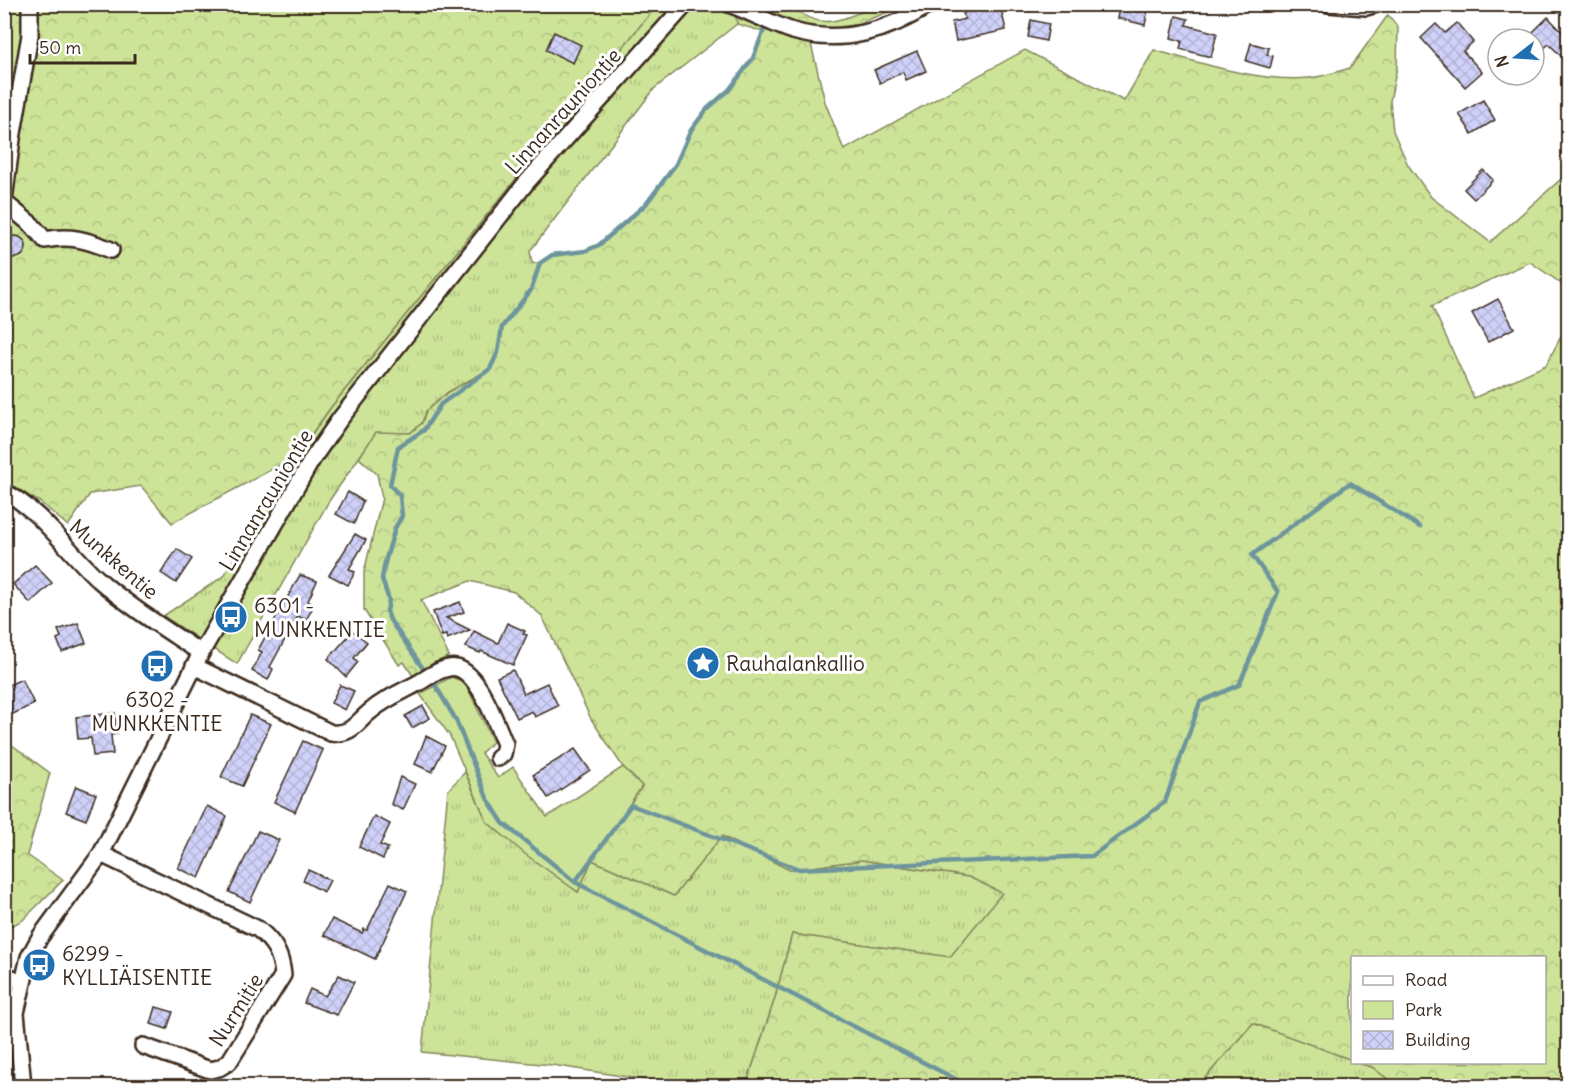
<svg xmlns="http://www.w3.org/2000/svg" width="1573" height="1091" font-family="Delius,sans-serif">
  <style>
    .grass { fill: url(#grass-tufts); stroke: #84865b; stroke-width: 1.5 }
    .forest { fill: url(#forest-crowns); stroke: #84865b; stroke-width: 1.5 }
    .park { fill: #cce398; stroke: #84865b; stroke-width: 1.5 }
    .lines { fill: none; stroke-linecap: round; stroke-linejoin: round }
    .stream { stroke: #6e959c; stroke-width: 4.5 }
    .building { fill: url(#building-cross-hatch); stroke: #3b2a1e; stroke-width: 1.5 }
    .minor-casing { stroke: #3b2a1e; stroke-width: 20 }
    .minor { stroke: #fff; stroke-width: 15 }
    .labels { text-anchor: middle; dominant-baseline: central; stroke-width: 6; stroke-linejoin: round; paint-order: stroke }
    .street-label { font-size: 21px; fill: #3b2a1e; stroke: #fff }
    .poi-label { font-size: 21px; fill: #3b2a1e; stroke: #fff; text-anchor: start }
  </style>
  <defs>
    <pattern id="grass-tufts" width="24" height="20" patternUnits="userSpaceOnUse" patternTransform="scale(1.5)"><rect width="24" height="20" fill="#cce398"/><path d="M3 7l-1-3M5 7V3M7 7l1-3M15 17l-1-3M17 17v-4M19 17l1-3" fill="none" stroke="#b0c383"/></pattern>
    <pattern id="forest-crowns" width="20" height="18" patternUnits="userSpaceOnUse" patternTransform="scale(1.5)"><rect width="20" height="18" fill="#cce398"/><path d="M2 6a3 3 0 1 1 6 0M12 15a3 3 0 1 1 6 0" fill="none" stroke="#b0c383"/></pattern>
    <pattern id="building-cross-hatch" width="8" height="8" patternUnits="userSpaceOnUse" patternTransform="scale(1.5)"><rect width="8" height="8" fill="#cfd1f9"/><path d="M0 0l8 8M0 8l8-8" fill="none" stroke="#b3b4d5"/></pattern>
  </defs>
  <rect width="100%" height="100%" fill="#fff"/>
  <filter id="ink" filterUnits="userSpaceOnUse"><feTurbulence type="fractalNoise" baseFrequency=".0167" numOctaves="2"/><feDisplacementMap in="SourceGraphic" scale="12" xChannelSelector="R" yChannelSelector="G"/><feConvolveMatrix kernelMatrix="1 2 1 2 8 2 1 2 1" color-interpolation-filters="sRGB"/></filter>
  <g filter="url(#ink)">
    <g class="grass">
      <polygon points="657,5 735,5 737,24 654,89 530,251 532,263 540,263 531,290 502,327 498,352 490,369 448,392 427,411 422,423 410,433 376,433 329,501 237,664 163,616 224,576 269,497 331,407"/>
      <polygon points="465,772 487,822 578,892 592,860 674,896 721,836 790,870 862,860 969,877 1003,893 950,957 792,934 775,998 746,1086 684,1086 552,1065 422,1052 448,790"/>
      <polygon points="1253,1023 1352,1060 1352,1062 1372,1067 1397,1086 1198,1086"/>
    </g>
    <g class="forest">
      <polygon points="4,5 657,5 331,407 295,457 172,523 141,486 90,494 68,526 40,502 5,482"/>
      <path d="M735,5H791C821,35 845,17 879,5C887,3 899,5 907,5L846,28L818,32L811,44L825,102L844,150L1025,50L1124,101L1154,50C1201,63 1261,83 1309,78C1323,77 1337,72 1350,68L1388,15L1398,27L1397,67L1390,101L1393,131L1408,165L1431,197L1490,242L1568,173V288L1530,262L1432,306L1474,398L1546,365L1568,323V1086H1397L1372,1067L1360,1063L1544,1062V958H1352V1060L1253,1023L1198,1086H746L775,998L792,934L950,957L1002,893L969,877L862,860L790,870L722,836L674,896L592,860L642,786L623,767L591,719L542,616L514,592L470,581L421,600L449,656L413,676L404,662L399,665L364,610V572L382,498L377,474L359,458L376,432L410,433L422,423L426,411L448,392L490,369L498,352L502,327L531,290L540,263L552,255L585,251L599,245L646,204L676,164L691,130L707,109L729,90L753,58L764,32L737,24Z"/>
      <polygon points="4,739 50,773 27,855 63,880 23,920 5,929"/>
    </g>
    <polygon class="park" points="451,677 465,682 493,742 481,753 498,778 513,767 547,817 623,767 642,786 592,860 578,892 525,854 487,822 450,736 420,694"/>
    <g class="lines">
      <g class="stream">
        <polyline points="422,667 390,620 387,611 389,600 382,579 385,562 395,528 402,516 400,496 390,485 398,447 424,430 441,404 490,369 498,352 502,327 531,290 540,263 552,255 585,251 599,245 646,204 676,164 691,130 707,109 729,90 753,58 774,4"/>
        <polyline points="434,683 456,720 487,798 503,823 575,882 969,1086"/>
        <polyline points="575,882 631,805 799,869 1092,856 1165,802 1200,702 1239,685 1278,592 1252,555 1350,483 1420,527"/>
      </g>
    </g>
    <g class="building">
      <polygon points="1120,4 1149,4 1145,25 1117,18"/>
      <polygon points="1000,5 1006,30 956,41 952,22 965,19 963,13"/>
      <polygon points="1176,16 1188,19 1186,25 1217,33 1211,57 1180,49 1182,41 1171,38"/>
      <polygon points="1548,17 1569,39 1569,49 1561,56 1549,44 1541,51 1534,44 1534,39 1528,37"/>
      <polygon points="1031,20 1049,24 1046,41 1028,37"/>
      <polygon points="1457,23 1473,42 1463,51 1482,72 1465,87 1421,38 1436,24 1445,33"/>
      <polygon points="554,32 581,45 573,63 546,50"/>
      <polygon points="1251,43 1269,48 1267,55 1273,56 1270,68 1246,61"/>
      <polygon points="917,51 926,71 906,80 903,72 880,83 874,70"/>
      <polygon points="1483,100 1495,120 1472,134 1459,114"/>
      <polygon points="1483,170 1493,180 1474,199 1464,189"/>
      <circle cx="15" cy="247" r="11"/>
      <polygon points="1498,299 1514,328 1488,342 1472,313"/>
      <polygon points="348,492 363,501 354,524 336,514"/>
      <polygon points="355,534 366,540 349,569 355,572 348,585 329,575"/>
      <polygon points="177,549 192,559 176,583 161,573"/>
      <polygon points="35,565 52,583 30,603 13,584"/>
      <polygon points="300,575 317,581 308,601 314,605 306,620 298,616 270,667 273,669 268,680 252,671 262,652 258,650"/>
      <polygon points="460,602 464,612 446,618 470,630 447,639 446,635 442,636 433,612"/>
      <polygon points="78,623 86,643 62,652 57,639 61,637 58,630"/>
      <polygon points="507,623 525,631 523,634 527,635 513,665 481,651 480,653 466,647 474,631 498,643"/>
      <polygon points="353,631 367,642 354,658 358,662 346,677 328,659"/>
      <polygon points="513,670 524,694 547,683 558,706 535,717 532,711 517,718 497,677"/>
      <polygon points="22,679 34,704 13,714 4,697 4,687"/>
      <polygon points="340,685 354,691 345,710 331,703"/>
      <polygon points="423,706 430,718 412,728 405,716"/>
      <polygon points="115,713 117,734 111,735 113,754 93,756 91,738 78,739 76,717"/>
      <polygon points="250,715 271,724 242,786 221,777"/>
      <polygon points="426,736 445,746 432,772 415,764"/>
      <polygon points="303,741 323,750 295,812 274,802"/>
      <polygon points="575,749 590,770 548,798 533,775"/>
      <polygon points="400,777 415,784 403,810 391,804"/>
      <polygon points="76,786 96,794 86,820 66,812"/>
      <polygon points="207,806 227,816 199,878 178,868"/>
      <polygon points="374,816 390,824 380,845 388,848 383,859 359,847"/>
      <polygon points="258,831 279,840 250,902 229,892"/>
      <polygon points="308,870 330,880 324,892 303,881"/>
      <polygon points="390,883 407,891 375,959 324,935 332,919 362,933 364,929 367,930"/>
      <polygon points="339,975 354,982 337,1015 304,1003 310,989 325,996"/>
      <polygon points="156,1007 173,1012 167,1029 151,1024"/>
    </g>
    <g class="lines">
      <g class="minor-casing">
        <g id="minor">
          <path d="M729,4C751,12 771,24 793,31C840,45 890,31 930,4"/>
          <polyline points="1328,4 1366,7 1377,4"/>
          <polyline points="4,200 12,139 30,35 30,4"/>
          <path d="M4,202L32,225L45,240C70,235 88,240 111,250"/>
          <path d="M4,492C38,507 71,555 99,580C131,608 167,630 201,653"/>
          <path d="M194,666L331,733C353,735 356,722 372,710C386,698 404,691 420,682C428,677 439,669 449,668C476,662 496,724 505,744L503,754L498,758"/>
          <path d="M101,854L258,929C274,942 281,954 283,975L229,1062L219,1068L210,1070L143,1046"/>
          <polyline points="4,975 21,981"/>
          <polyline points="23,1086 16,1013 29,957 40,937 101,854 201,653 313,458 340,419 526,183 686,4"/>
        </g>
      </g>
      <use href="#minor" class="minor"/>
    </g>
  </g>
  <defs>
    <g id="bus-disc" transform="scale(1.725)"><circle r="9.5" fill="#1f6fb2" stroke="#fff"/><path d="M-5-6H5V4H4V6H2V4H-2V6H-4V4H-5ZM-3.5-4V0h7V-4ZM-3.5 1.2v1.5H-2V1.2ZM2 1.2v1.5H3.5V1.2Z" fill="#fff"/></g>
    <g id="sight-disc" transform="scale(1.725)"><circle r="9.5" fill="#1f6fb2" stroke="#fff"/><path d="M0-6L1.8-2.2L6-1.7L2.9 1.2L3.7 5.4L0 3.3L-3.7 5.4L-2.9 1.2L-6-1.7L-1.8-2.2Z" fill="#fff"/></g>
  </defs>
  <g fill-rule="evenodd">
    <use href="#bus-disc" x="231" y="617"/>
    <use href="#sight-disc" x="703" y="663"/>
    <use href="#bus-disc" x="157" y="666"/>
    <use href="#bus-disc" x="39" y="965"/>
  </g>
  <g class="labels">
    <g class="street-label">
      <text transform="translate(563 111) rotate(-48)">Linnanrauniontie</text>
      <text transform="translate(266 500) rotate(-59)">Linnanrauniontie</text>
      <text transform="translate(114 559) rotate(41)">Munkkentie</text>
      <text transform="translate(236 1010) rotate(-58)">Nurmitie</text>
    </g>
    <g class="poi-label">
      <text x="254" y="605">6301 -<tspan x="254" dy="24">MUNKKENTIE</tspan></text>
      <text x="726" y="663">Rauhalankallio</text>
      <text x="157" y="699" text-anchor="middle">6302 -<tspan x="157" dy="24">MUNKKENTIE</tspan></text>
      <text x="62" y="953">6299 -<tspan x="62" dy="24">KYLLIÄISENTIE</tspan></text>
    </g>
  </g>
  <rect width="1573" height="1091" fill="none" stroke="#fff" stroke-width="24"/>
  <rect x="12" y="12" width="1549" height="1067" fill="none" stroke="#3b2a1e" stroke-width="2" filter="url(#ink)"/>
  <rect x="1351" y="956" width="195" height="108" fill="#ffffff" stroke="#b1aaa5" stroke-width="1.5"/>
  <rect x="1363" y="976" width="30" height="9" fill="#ffffff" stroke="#b1aaa5" stroke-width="1.5"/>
  <text x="1405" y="986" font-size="18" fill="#3b2a1e">Road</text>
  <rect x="1363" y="1001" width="30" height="18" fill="#cce398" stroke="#b1aaa5" stroke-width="1.5"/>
  <text x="1405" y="1016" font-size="18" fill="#3b2a1e">Park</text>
  <rect x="1363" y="1031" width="30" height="18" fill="url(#building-cross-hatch)" stroke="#b1aaa5" stroke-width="1.5"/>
  <text x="1405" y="1046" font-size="18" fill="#3b2a1e">Building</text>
  <g transform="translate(1516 57) rotate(253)"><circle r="28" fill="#ffffff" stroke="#b1aaa5" stroke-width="1.5"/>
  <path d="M0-4.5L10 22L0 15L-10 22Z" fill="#1f6fb2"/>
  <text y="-9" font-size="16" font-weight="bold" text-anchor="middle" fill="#3b2a1e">N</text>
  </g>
  <path d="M30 54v9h105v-9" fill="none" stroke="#3b2a1e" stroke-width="3"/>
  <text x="39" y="54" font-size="18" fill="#3b2a1e" stroke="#ffffff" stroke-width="4.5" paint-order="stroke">50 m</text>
</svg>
